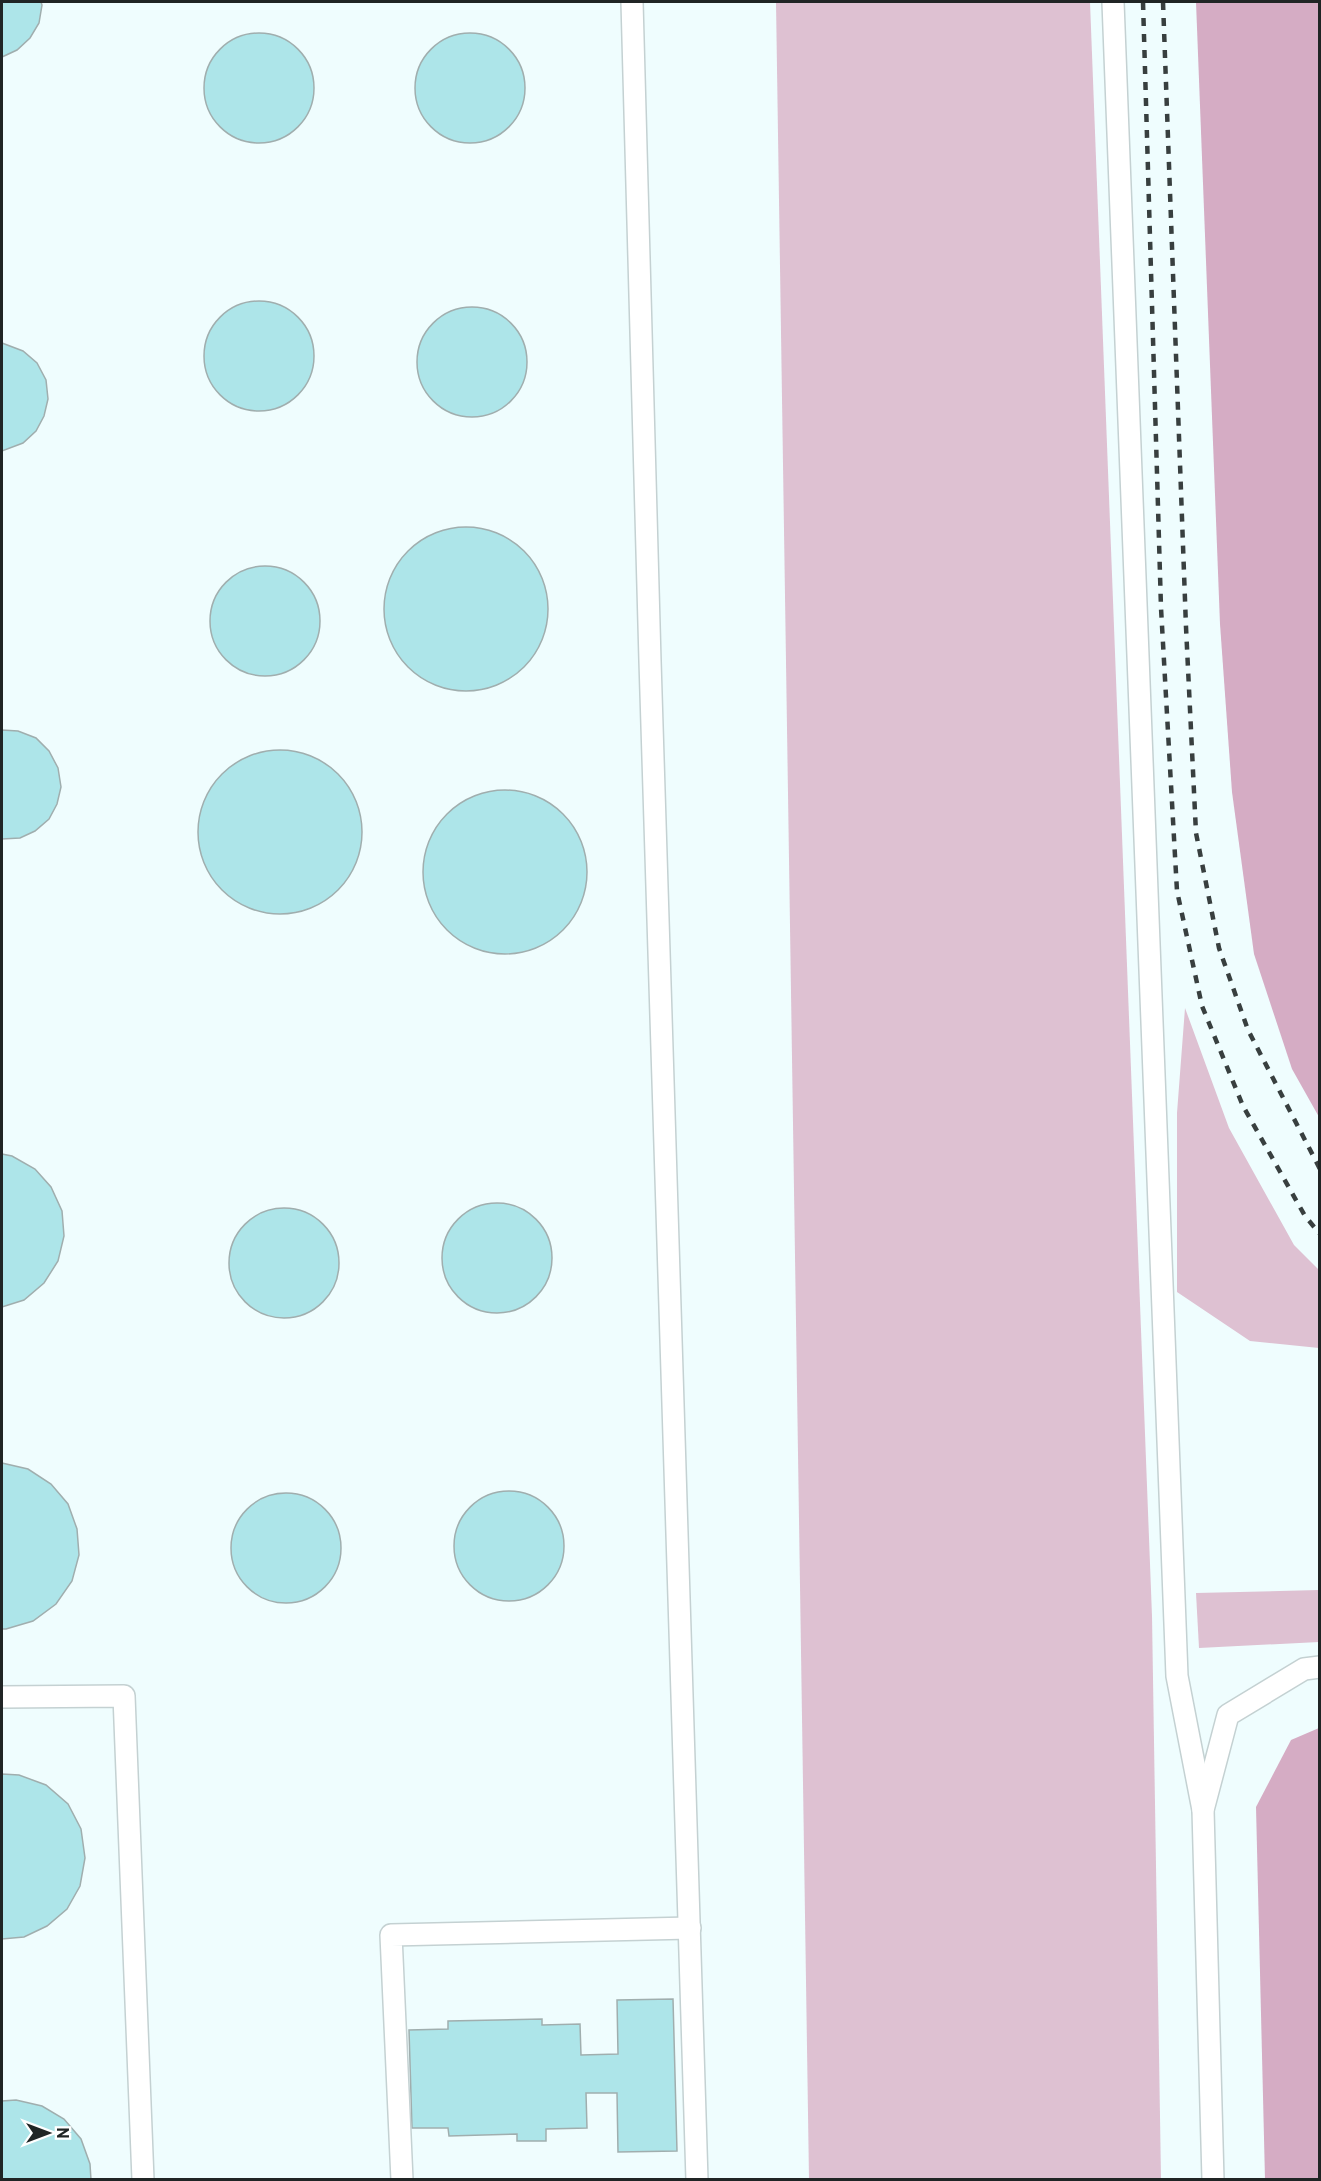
<svg xmlns="http://www.w3.org/2000/svg" width="1321" height="2181" font-family="Overpass,sans-serif">
  <style>
    .green { fill: #dec1d2 }
    .forest { fill: #d5acc4 }
    .building { fill: #ade5e9; stroke: #a0aeae; stroke-width: 1.5 }
    .lines { fill: none; stroke-linecap: round; stroke-linejoin: round }
    .lane-casing { stroke: #c4d1d2; stroke-width: 24 }
    .lane { stroke: #fff; stroke-width: 21 }
    .rail { stroke: #383f3f; stroke-width: 4.5; stroke-dasharray: 8 8; stroke-linecap: butt }
  </style>
  <rect width="100%" height="100%" fill="#effdfe"/>
  <g class="green">
    <polygon points="776,2 1090,2 1152,1616 1161,2179 809,2179"/>
    <polygon points="1185,1008 1229,1128 1294,1245 1319,1270 1319,1348 1250,1341 1177,1292 1177,1113"/>
    <polygon points="1319,1590 1319,1642 1199,1648 1196,1593"/>
  </g>
  <g class="forest">
    <polygon points="1196,2 1319,2 1319,1117 1292,1069 1254,954 1232,792 1220,624"/>
    <polygon points="1319,1728 1319,2179 1265,2179 1256,1807 1291,1740"/>
  </g>
  <g class="building">
    <polygon points="2,2 41,2 42,5 39,23 30,38 17,50 2,57"/>
    <circle cx="259" cy="88" r="55"/>
    <circle cx="470" cy="88" r="55"/>
    <circle cx="259" cy="356" r="55"/>
    <circle cx="472" cy="362" r="55"/>
    <polygon points="2,343 23,351 37,363 46,380 48,399 44,416 36,431 23,443 2,451"/>
    <circle cx="466" cy="609" r="82"/>
    <circle cx="265" cy="621" r="55"/>
    <polygon points="2,730 18,731 36,738 49,751 58,768 61,787 57,804 49,819 35,831 20,838 2,839"/>
    <circle cx="280" cy="832" r="82"/>
    <circle cx="505" cy="872" r="82"/>
    <polygon points="2,1154 12,1156 35,1169 51,1187 62,1211 64,1236 58,1261 44,1283 24,1300 2,1307"/>
    <circle cx="497" cy="1258" r="55"/>
    <circle cx="284" cy="1263" r="55"/>
    <polygon points="2,1463 28,1469 51,1484 68,1504 77,1529 79,1555 72,1581 56,1604 33,1621 6,1629 2,1629"/>
    <circle cx="509" cy="1546" r="55"/>
    <circle cx="286" cy="1548" r="55"/>
    <polygon points="2,1774 19,1775 46,1785 68,1804 81,1829 85,1858 80,1886 67,1909 47,1926 24,1937 2,1939"/>
    <polygon points="673,1999 677,2151 618,2152 617,2093 586,2093 587,2128 546,2129 546,2141 517,2141 517,2134 449,2136 448,2128 412,2128 409,2030 448,2029 448,2021 542,2019 542,2025 580,2024 581,2055 618,2054 617,2000"/>
    <polygon points="16,2100 42,2106 64,2119 81,2139 90,2164 91,2180 2,2180 2,2101"/>
  </g>
  <g class="lines">
    <g class="lane-casing">
      <g id="lane">
        <polyline points="632,2 650,661 697,2180"/>
        <polyline points="1113,2 1177,1676 1203,1810"/>
        <polyline points="2,1697 124,1696 143,2180"/>
        <polyline points="402,2180 391,1935 690,1928"/>
        <polyline points="1213,2180 1203,1810 1228,1715 1304,1669 1320,1667"/>
      </g>
    </g>
    <use href="#lane" class="lane"/>
    <g class="rail">
      <polyline points="1143,2 1161,608 1177,891 1202,1006 1243,1106 1305,1216 1320,1234"/>
      <polyline points="1163,2 1186,627 1196,833 1219,948 1248,1030 1320,1169"/>
    </g>
  </g>
  <rect width="1321" height="2181" fill="none" stroke="#202525" stroke-width="6"/>
  <g transform="translate(48 2133) rotate(90)" stroke="#ffffff" stroke-width="4.5" paint-order="stroke">
  <path d="M0-4.5L10 22L0 15L-10 22Z" fill="#202525"/>
  <text y="-9" font-size="16" font-weight="bold" text-anchor="middle" fill="#202525">N</text>
  </g>
</svg>
